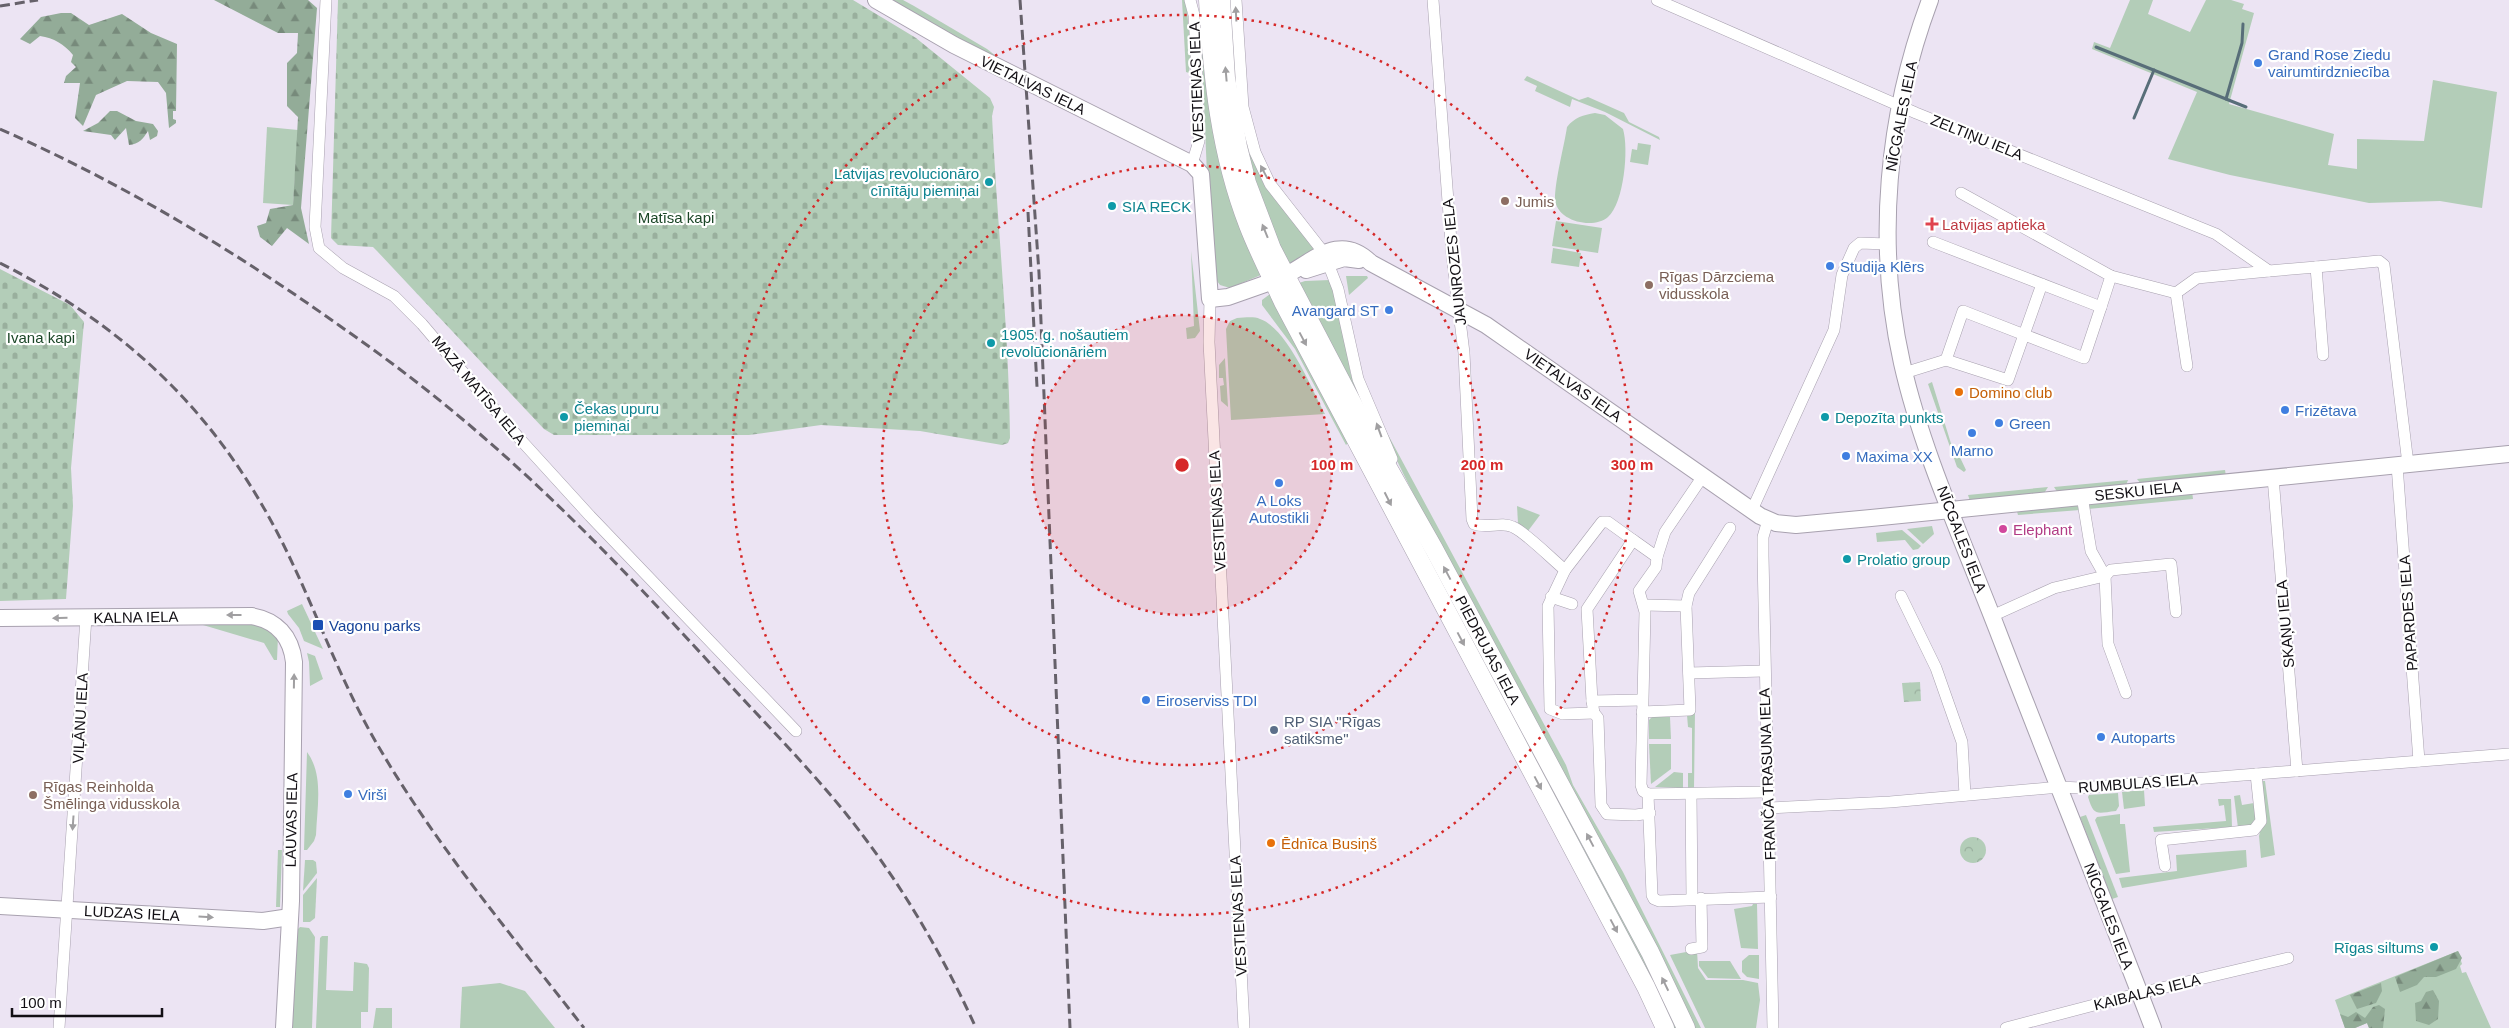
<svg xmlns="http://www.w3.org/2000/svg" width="2509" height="1028" font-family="Helvetica,sans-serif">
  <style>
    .grass { fill: #b3cdb8 }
    .forest { fill: url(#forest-firs) }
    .cemetery { fill: url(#cemetery-stones) }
    .park { fill: url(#park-crowns) }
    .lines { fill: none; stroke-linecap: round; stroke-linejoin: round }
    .stream { stroke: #586e79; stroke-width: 3 }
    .street-casing { stroke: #a8a1af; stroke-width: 12 }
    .secondary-casing { stroke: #a8a1af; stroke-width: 18 }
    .primary-casing { stroke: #a8a1af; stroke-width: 19 }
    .street { stroke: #fff; stroke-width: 11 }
    .secondary { stroke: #fff; stroke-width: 16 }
    .primary { stroke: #fff; stroke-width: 18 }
    .rail { stroke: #66616a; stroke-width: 3; stroke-dasharray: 10 5; stroke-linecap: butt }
    .oneway { fill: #a09fa1 }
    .ring { fill: none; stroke: #d62828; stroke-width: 2.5; stroke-dasharray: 2.5 5 }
    .shop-dot { fill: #3f7fe0; stroke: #fff; stroke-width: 2 }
    .culture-dot { fill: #0f9aa8; stroke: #fff; stroke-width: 2 }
    .education-dot { fill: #8d6e63; stroke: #fff; stroke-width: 2 }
    .health-dot { fill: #e0444e; stroke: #fff; stroke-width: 2 }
    .food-dot { fill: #e8710a; stroke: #fff; stroke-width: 2 }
    .hotel-dot { fill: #d1479c; stroke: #fff; stroke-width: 2 }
    .transit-dot { fill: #1a4fb4; stroke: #fff; stroke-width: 2 }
    .service-dot { fill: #5c6f8a; stroke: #fff; stroke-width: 2 }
    .labels { text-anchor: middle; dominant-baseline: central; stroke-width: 4.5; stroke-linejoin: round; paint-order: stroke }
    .shop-label { font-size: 15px; fill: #366cbe; stroke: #fff; text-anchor: start }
    .street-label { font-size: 15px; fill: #120f14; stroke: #fff }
    .culture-label { font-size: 15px; fill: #0d838f; stroke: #fff; text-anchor: start }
    .education-label { font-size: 15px; fill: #785e54; stroke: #fff; text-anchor: start }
    .park-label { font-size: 15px; fill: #1b4627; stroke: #fff }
    .health-label { font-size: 15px; fill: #be3a42; stroke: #fff; text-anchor: start }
    .food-label { font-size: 15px; fill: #c56008; stroke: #fff; text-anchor: start }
    .hotel-label { font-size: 15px; fill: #b23c85; stroke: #fff; text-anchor: start }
    .transit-label { font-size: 15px; fill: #164399; stroke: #fff; text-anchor: start }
    .service-label { font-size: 15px; fill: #4e5e75; stroke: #fff; text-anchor: start }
    .centre { fill: #d62828; stroke: #fff; stroke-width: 2.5 }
    .ring-label { font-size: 15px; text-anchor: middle; font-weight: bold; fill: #d62828; stroke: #fff; stroke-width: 4.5; stroke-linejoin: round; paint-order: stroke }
  </style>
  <defs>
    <pattern id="forest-firs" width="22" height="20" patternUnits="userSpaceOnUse" patternTransform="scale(1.25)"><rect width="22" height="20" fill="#93ac98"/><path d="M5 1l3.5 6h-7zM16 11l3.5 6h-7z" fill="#778a7b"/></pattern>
    <pattern id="cemetery-stones" width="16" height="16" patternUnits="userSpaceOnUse" patternTransform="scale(1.25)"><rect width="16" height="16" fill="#b3cdb8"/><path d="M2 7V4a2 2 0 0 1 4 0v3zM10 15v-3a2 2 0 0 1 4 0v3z" fill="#99af9d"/></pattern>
    <pattern id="park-crowns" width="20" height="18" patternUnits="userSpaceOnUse" patternTransform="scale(1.25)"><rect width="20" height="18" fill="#b3cdb8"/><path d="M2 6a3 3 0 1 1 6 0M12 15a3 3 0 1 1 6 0" fill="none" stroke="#99af9d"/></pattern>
  </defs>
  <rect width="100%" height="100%" fill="#ece4f3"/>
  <g class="grass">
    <polygon points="890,0 903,0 914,6 987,49 1014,70"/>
    <polygon points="1182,0 1186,0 1191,52 1189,73 1186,72"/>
    <polygon points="1226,0 1231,0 1248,143 1316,251 1286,266 1260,206 1236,118"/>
    <polygon points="2130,0 2153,0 2148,14 2190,32 2206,0 2231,0 2244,4 2242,9 2254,13 2229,104 2334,134 2328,165 2357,169 2357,139 2424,141 2433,80 2497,92 2482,208 2440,201 2369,203 2230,175 2168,159 2197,92 2092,49 2094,42 2110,48"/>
    <polygon points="1200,12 1261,275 1230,288 1220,285 1217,281 1209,221"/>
    <polygon points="1527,76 1579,100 1588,97 1624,113 1629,122 1659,137 1660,140 1605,112 1572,99 1570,107 1535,91 1537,86 1524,80"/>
    <path d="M1595,113L1605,115L1623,129C1629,149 1624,203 1608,217C1593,230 1556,221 1555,199C1555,180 1564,147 1567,127C1575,117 1583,115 1595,113Z"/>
    <polygon points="267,127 298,130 293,205 263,203"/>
    <polygon points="1638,143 1651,145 1648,165 1630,162 1632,149 1637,150"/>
    <polygon points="1556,221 1602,228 1598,253 1552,246"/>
    <polygon points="1553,248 1581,253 1579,267 1551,263"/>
    <polygon points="1191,251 1200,331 1195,338 1187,339 1186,328 1194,326"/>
    <polygon points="1346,276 1367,276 1368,278 1349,295"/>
    <polygon points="1330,280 1339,311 1351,375 1368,417 1296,284 1305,281"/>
    <polygon points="1270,294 1350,441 1346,445 1295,349 1262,305 1262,300"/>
    <path d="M1237,318C1244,318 1253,316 1260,319C1287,328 1312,389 1325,414L1231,420L1226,329L1230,321Z"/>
    <polygon points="1225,358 1225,359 1228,407 1221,401 1220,386 1224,385 1223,378 1219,378 1219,365"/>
    <polygon points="1932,382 1953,450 1956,449 1966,470 1964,472 1957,467 1928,384"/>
    <path d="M1379,418L1566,765L1573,785L1623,872L1701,1028H1693L1435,539C1417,498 1394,460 1379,418Z"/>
    <polygon points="2225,470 2226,476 2141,484 2137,479"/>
    <polygon points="1385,477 1624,916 1679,1028 1671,1028"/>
    <polygon points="2128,480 2126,485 2058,493 2054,487"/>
    <polygon points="2048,487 2043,495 1970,501 1968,495"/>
    <polygon points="2192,491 2193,499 2088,509 2090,502"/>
    <polygon points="2076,504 2080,510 2018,515 2016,508"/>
    <polygon points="1517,506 1540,515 1528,531 1518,523"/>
    <polygon points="1932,526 1934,534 1923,544 1907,529"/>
    <polygon points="1902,530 1921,546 1918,549 1913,550 1905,540 1877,542 1876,533"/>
    <polygon points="302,604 323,649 304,641 299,628 288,614 287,611"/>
    <polygon points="250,623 265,626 278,636 277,660 274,660 264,643 203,625"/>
    <polygon points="307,653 315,656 323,679 310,686 309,662"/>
    <polygon points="1695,712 1694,789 1688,788 1688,773 1692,773 1692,728 1688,727 1687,715"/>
    <polygon points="1652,717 1670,717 1671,739 1649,739 1649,720"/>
    <polygon points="1649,744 1671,744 1671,769 1651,784"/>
    <path d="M307,752C324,775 317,807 316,835L314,841L307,850H304Z"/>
    <polygon points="1674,772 1683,773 1683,788 1655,787"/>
    <polygon points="2261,781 2265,781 2275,855 2261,858 2259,836 2263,820"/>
    <polygon points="2144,790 2145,806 2124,809 2122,792"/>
    <path d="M2118,793L2119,806L2116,811C2097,813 2094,817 2088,797L2089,795Z"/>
    <polygon points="2240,795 2242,805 2254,803 2257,818 2251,825 2238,828 2234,796"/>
    <polygon points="2218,799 2231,799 2232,827 2154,832 2153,827 2226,821 2224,805 2219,806"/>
    <polygon points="2120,814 2120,824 2125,824 2130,872 2116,874 2095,820 2097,817"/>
    <polygon points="2086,815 2118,897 2112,899 2080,817"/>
    <polygon points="278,850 282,850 280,907 276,907"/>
    <polygon points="2246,850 2247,867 2122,888 2119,878 2177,871 2176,855"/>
    <polygon points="305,860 313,860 316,862 317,873 303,891"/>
    <polygon points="317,878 315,918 310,922 303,922 303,895"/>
    <polygon points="1753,904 1757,904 1758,949 1741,948 1734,909 1752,906"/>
    <polygon points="300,927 309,928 315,937 312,1028 292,1028 297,930"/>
    <polygon points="322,936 328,936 326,990 353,991 354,962 367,964 369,968 368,1012 361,1012 361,1028 316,1028 320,938"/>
    <polygon points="1697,950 1698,968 1706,980 1743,980 1758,983 1760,1000 1756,1028 1705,1028 1670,955"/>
    <polygon points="2458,951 2462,964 2460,966 2462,973 2466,972 2491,1028 2369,1028 2367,1023 2355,1028 2345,1028 2335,1000"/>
    <polygon points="1749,955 1759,955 1759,979 1747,977 1742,972 1742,961"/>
    <polygon points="1699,961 1730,961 1741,979 1708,978 1699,966"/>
    <polygon points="500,983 525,991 555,1028 460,1028 462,987"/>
    <polygon points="376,1008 392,1008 392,1028 373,1028"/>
  </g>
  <g class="forest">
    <polygon points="214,0 308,0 317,8 301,208 309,244 287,228 272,246 260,237 257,226 266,223 270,209 293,205 298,117 287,106 287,63 297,53 298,33 278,33"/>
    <path d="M61,13H71L89,25L122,14L151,33L177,44L176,111H173V119L176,120V123L169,128L166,93L158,82L127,81L96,95L83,126L75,118L80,83H64L66,76L76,67L71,62L73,55C64,44 54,38 40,36L30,44L20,39L41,17Z"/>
    <path d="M110,111H117L136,121L153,124L158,131L157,136L150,140L148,131C143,139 139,144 129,145L126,128L115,140L111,135L83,131L98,123Z"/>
    <polygon points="2458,951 2462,958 2456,969 2436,977 2424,977 2417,985 2400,992 2395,977"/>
    <polygon points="2381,983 2382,991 2376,1003 2357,1009 2350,995"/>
    <polygon points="2433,990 2439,1001 2438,1019 2429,1025 2416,1021 2415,1003 2421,1001 2426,992"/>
    <polygon points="2379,1005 2385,1009 2383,1028 2369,1028 2367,1023 2355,1028 2345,1028 2340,1014 2348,1017 2356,1012 2365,1018 2373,1007"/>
  </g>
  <g class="cemetery">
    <path d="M338,0H853L916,38L990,98L994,107L992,116C997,224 1009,331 1010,438L1008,443L1002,445L920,431L821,425L749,435H554L544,429L377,251L373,247L338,245L331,238Z"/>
    <polygon points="0,269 70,305 84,322 71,468 73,506 66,599 0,601"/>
  </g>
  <g class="park">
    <polygon points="1920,682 1921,701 1904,702 1902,683"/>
    <circle cx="1973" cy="850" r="13"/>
  </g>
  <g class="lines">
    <g class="stream">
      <polyline points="2096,47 2246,107"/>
      <polyline points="2226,99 2242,43 2243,24"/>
      <polyline points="2134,118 2154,70"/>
    </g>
    <g class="street-casing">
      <g id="street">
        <polyline points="326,0 315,227 319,248 343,268 394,296 422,324 519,438 590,516 796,731"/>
        <polyline points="1190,0 1194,15 1196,49 1199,141 1192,164"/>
        <polyline points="1236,0 1243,107 1255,152 1270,184 1324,253 1338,289 1358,379 1392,459"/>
        <path d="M1433,0L1452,255L1464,353L1472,519L1474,524C1487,529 1501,521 1513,527C1524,531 1554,561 1565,570"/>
        <polyline points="1657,0 1916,113 2216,234 2269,271 2316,267"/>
        <polyline points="1961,193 2111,276 2101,307"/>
        <polyline points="1933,242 2101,307 2084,358 1963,311 1946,360 2008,380 2042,284"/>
        <polyline points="2111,276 2176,293 2197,278 2269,271"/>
        <polyline points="2176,293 2187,366"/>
        <polyline points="1210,299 1209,342 1244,1028"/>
        <polyline points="2323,355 2316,267 2379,261 2384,265 2408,464"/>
        <polyline points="1904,373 1946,360"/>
        <polyline points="2397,465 2419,761"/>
        <polyline points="2273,477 2297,771"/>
        <polyline points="2082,496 2091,551 2105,576 2108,644 2126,693"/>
        <polyline points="1752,510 1834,330 1842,275 1854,248 1860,243 1887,244"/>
        <polyline points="1768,520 1763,537 1763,556 1773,1028"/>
        <polyline points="1657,557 1656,567 1639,591 1645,612 1641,785 1643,791 1648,794 1652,895 1654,899 1659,901 1771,897"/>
        <polyline points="1901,596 1936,668 1962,742 1965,795"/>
        <polyline points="1551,597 1572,604"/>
        <polyline points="1645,605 1686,606"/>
        <polyline points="1992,616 2054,588 2105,576 2111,570 2171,564 2176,612"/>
        <polyline points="1689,673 1764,671"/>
        <polyline points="1592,701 1642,700"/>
        <polyline points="1642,712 1690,710 1686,606 1689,593 1730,528"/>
        <polyline points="1594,713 1563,714 1550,709 1548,606 1565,570 1602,522 1608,522 1633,540"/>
        <polyline points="1648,794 1766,792"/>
        <polyline points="1691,794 1692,899"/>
        <polyline points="1768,808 1890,802 2060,787 2080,788 2509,754"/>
        <polyline points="1650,813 1636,815 1607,814 1601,805 1598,718 1594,713 1592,701 1587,609 1633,540 1657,557 1665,532 1703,476"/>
        <polyline points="2165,866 2161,840 2254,830 2261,821 2256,774"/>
        <polyline points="1691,949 1702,947 1701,898"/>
        <polyline points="59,1028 86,617"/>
        <polyline points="2006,1028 2140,993 2288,958"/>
      </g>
    </g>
    <g class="secondary-casing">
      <g id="secondary">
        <polyline points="876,0 954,45 1192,164 1201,174 1210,299 1228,297 1265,284"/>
        <path d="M1930,0C1887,115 1875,243 1902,363C1922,452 1964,543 1997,629C2048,762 2102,894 2153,1028"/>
        <polyline points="1306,270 1344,258 1359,260"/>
        <path d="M1290,273C1318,257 1342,234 1371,263L1486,325L1760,516L1776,523L1796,525L1871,518L2509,454"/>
        <path d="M0,618L251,616C276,620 291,636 294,662L291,901L284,1028"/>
        <polyline points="0,906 263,921 290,917"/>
      </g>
    </g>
    <g class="primary-casing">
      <g id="primary">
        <path d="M1208,0C1212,77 1220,153 1248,225C1258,251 1271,276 1283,302L1646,987L1665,1028"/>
        <polyline points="1221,0 1226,78 1238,147 1247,183 1272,249 1365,427 1434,549 1650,952 1686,1028"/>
      </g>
    </g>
    <use href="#street" class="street"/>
    <use href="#secondary" class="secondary"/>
    <use href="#primary" class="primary"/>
    <g class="rail">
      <polyline points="1020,0 1039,273 1070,1028"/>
      <polyline points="0,6 38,0"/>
      <path d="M0,129C120,182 232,249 340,326C386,358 431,392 474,429C562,504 641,588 719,673C769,728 823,781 867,841C910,899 946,962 976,1028"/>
      <polyline points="1028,212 1037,387"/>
      <path d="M0,263C124,326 212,408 277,532C312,599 336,672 373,737C432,841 511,934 584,1028"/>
    </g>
  </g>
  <defs><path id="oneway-solid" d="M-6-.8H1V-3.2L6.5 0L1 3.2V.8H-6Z" transform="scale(1.25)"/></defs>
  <g class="oneway">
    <use href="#oneway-solid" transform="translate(1236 14) rotate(-93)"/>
    <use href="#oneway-solid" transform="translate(1226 74) rotate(-95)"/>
    <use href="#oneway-solid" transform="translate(1264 172) rotate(-118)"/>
    <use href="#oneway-solid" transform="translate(1265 231) rotate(-112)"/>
    <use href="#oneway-solid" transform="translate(1303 339) rotate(62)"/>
    <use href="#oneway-solid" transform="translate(1379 430) rotate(-110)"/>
    <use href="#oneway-solid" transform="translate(1388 499) rotate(63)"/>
    <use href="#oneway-solid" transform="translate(1447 573) rotate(-118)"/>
    <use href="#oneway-solid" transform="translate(234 615) rotate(180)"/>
    <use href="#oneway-solid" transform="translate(60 618) rotate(179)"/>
    <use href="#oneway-solid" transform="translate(1461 639) rotate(62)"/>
    <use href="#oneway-solid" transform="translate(294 681) rotate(-89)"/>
    <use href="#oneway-solid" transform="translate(1538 783) rotate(62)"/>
    <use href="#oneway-solid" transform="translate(73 823) rotate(94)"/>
    <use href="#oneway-solid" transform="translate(1590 840) rotate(-118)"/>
    <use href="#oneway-solid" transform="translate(206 917) rotate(3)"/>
    <use href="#oneway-solid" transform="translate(1614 926) rotate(62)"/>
    <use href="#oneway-solid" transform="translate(1665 984) rotate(-116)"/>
  </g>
  <circle cx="1182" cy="465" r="150" fill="#d62828" fill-opacity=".12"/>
  <g class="ring">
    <circle cx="1182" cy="465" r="150"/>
    <circle cx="1182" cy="465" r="300"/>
    <circle cx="1182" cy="465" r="450"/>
  </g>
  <g class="shop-dot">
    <circle cx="2258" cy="63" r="5"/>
    <circle cx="1830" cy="266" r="5"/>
    <circle cx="1389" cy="310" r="5"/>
    <circle cx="2285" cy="410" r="5"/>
    <circle cx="1999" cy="423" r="5"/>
    <circle cx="1972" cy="433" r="5"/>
    <circle cx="1846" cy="456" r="5"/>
    <circle cx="1279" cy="483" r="5"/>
    <circle cx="1146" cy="700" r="5"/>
    <circle cx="2101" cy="737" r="5"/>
    <circle cx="348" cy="794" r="5"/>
  </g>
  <g class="culture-dot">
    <circle cx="989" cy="182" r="5"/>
    <circle cx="1112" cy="206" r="5"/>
    <circle cx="991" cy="343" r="5"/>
    <circle cx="564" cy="417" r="5"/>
    <circle cx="1825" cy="417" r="5"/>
    <circle cx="1847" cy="559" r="5"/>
    <circle cx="2434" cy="947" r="5"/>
  </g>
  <g class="education-dot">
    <circle cx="1505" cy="201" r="5"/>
    <circle cx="1649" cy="285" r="5"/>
    <circle cx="33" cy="795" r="5"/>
  </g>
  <path class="health-dot" d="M1929.5 216.5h5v5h5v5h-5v5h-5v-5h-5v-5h5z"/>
  <g class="food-dot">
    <circle cx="1959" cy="392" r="5"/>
    <circle cx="1271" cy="843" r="5"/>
  </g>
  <circle class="hotel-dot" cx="2003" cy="529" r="5"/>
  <rect class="transit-dot" x="312" y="619" width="12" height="12" rx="2.5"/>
  <circle class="service-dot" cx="1274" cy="730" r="5"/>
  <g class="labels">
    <g class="shop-label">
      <text x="2268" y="54">Grand Rose Ziedu<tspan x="2268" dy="17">vairumtirdzniecība</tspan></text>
      <text x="1840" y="266">Studija Klērs</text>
      <text x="1379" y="310" text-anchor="end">Avangard ST</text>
      <text x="2295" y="410">Frizētava</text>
      <text x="2009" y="423">Green</text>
      <text x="1972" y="450" text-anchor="middle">Marno</text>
      <text x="1856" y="456">Maxima XX</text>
      <text x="1279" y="500" text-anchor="middle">A Loks<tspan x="1279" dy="17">Autostikli</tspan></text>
      <text x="1156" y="700">Eiroserviss TDI</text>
      <text x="2111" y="737">Autoparts</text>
      <text x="358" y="794">Virši</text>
    </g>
    <g class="street-label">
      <text transform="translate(1196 82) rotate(-92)">VESTIENAS IELA</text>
      <text transform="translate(1033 85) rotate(26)">VIETALVAS IELA</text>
      <text transform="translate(1901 116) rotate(-79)">NĪCGALES IELA</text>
      <text transform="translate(1977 137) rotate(22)">ZELTIŅU IELA</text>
      <text transform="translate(1454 262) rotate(-96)">JAUNROZES IELA</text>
      <text transform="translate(1573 385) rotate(35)">VIETALVAS IELA</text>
      <text transform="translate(479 390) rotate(50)">MAZĀ MATĪSA IELA</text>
      <text transform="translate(2138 491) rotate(-6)">SESKU IELA</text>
      <text transform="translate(1217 511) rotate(-93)">VESTIENAS IELA</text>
      <text transform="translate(1962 539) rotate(69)">NĪCGALES IELA</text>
      <text transform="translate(2408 613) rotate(-94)">PAPARDES IELA</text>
      <text transform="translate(136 617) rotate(-1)">KALNA IELA</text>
      <text transform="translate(2285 624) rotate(-95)">SKAŅU IELA</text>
      <text transform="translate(1488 650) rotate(62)">PIEDRUJAS IELA</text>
      <text transform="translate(80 718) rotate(-87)">VIĻĀNU IELA</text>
      <text transform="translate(1767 774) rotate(-92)">FRANČA TRASUNA IELA</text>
      <text transform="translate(2138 783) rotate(-4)">RUMBULAS IELA</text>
      <text transform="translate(291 820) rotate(-89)">LAUVAS IELA</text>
      <text transform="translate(132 913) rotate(3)">LUDZAS IELA</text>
      <text transform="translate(1238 916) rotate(-93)">VESTIENAS IELA</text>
      <text transform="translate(2109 916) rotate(69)">NĪCGALES IELA</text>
      <text transform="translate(2147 992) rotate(-14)">KAIBALAS IELA</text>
    </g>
    <g class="culture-label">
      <text x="979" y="173" text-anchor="end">Latvijas revolucionāro<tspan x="979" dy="17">cīnītāju piemiņai</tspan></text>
      <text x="1122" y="206">SIA RECK</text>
      <text x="1001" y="334">1905. g. nošautiem<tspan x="1001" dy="17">revolūcionāriem</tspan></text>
      <text x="574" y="408">Čekas upuru<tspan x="574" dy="17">piemiņai</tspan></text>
      <text x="1835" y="417">Depozīta punkts</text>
      <text x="1857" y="559">Prolatio group</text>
      <text x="2424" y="947" text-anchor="end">Rīgas siltums</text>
    </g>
    <g class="education-label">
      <text x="1515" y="201">Jumis</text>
      <text x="1659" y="276">Rīgas Dārzciema<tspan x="1659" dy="17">vidusskola</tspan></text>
      <text x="43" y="786">Rīgas Reinholda<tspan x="43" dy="17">Šmēlinga vidusskola</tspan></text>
    </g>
    <g class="park-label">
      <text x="676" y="217">Matīsa kapi</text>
      <text x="41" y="337">Ivana kapi</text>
    </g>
    <g class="health-label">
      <text x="1942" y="224">Latvijas aptieka</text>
    </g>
    <g class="food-label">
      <text x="1969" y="392">Domino club</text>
      <text x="1281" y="843">Ēdnīca Busiņš</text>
    </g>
    <g class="hotel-label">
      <text x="2013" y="529">Elephant</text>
    </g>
    <g class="transit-label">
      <text x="329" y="625">Vagonu parks</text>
    </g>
    <g class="service-label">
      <text x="1284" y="721">RP SIA "Rīgas<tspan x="1284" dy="17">satiksme"</tspan></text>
    </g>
  </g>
  <circle cx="1182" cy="465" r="8" class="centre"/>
  <g class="ring-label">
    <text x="1332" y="470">100 m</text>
    <text x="1482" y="470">200 m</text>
    <text x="1632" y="470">300 m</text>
  </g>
  <path d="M12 1008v8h150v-8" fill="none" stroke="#120f14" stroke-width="2.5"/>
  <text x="20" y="1008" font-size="15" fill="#120f14" stroke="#ffffff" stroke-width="4" paint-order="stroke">100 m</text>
</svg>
